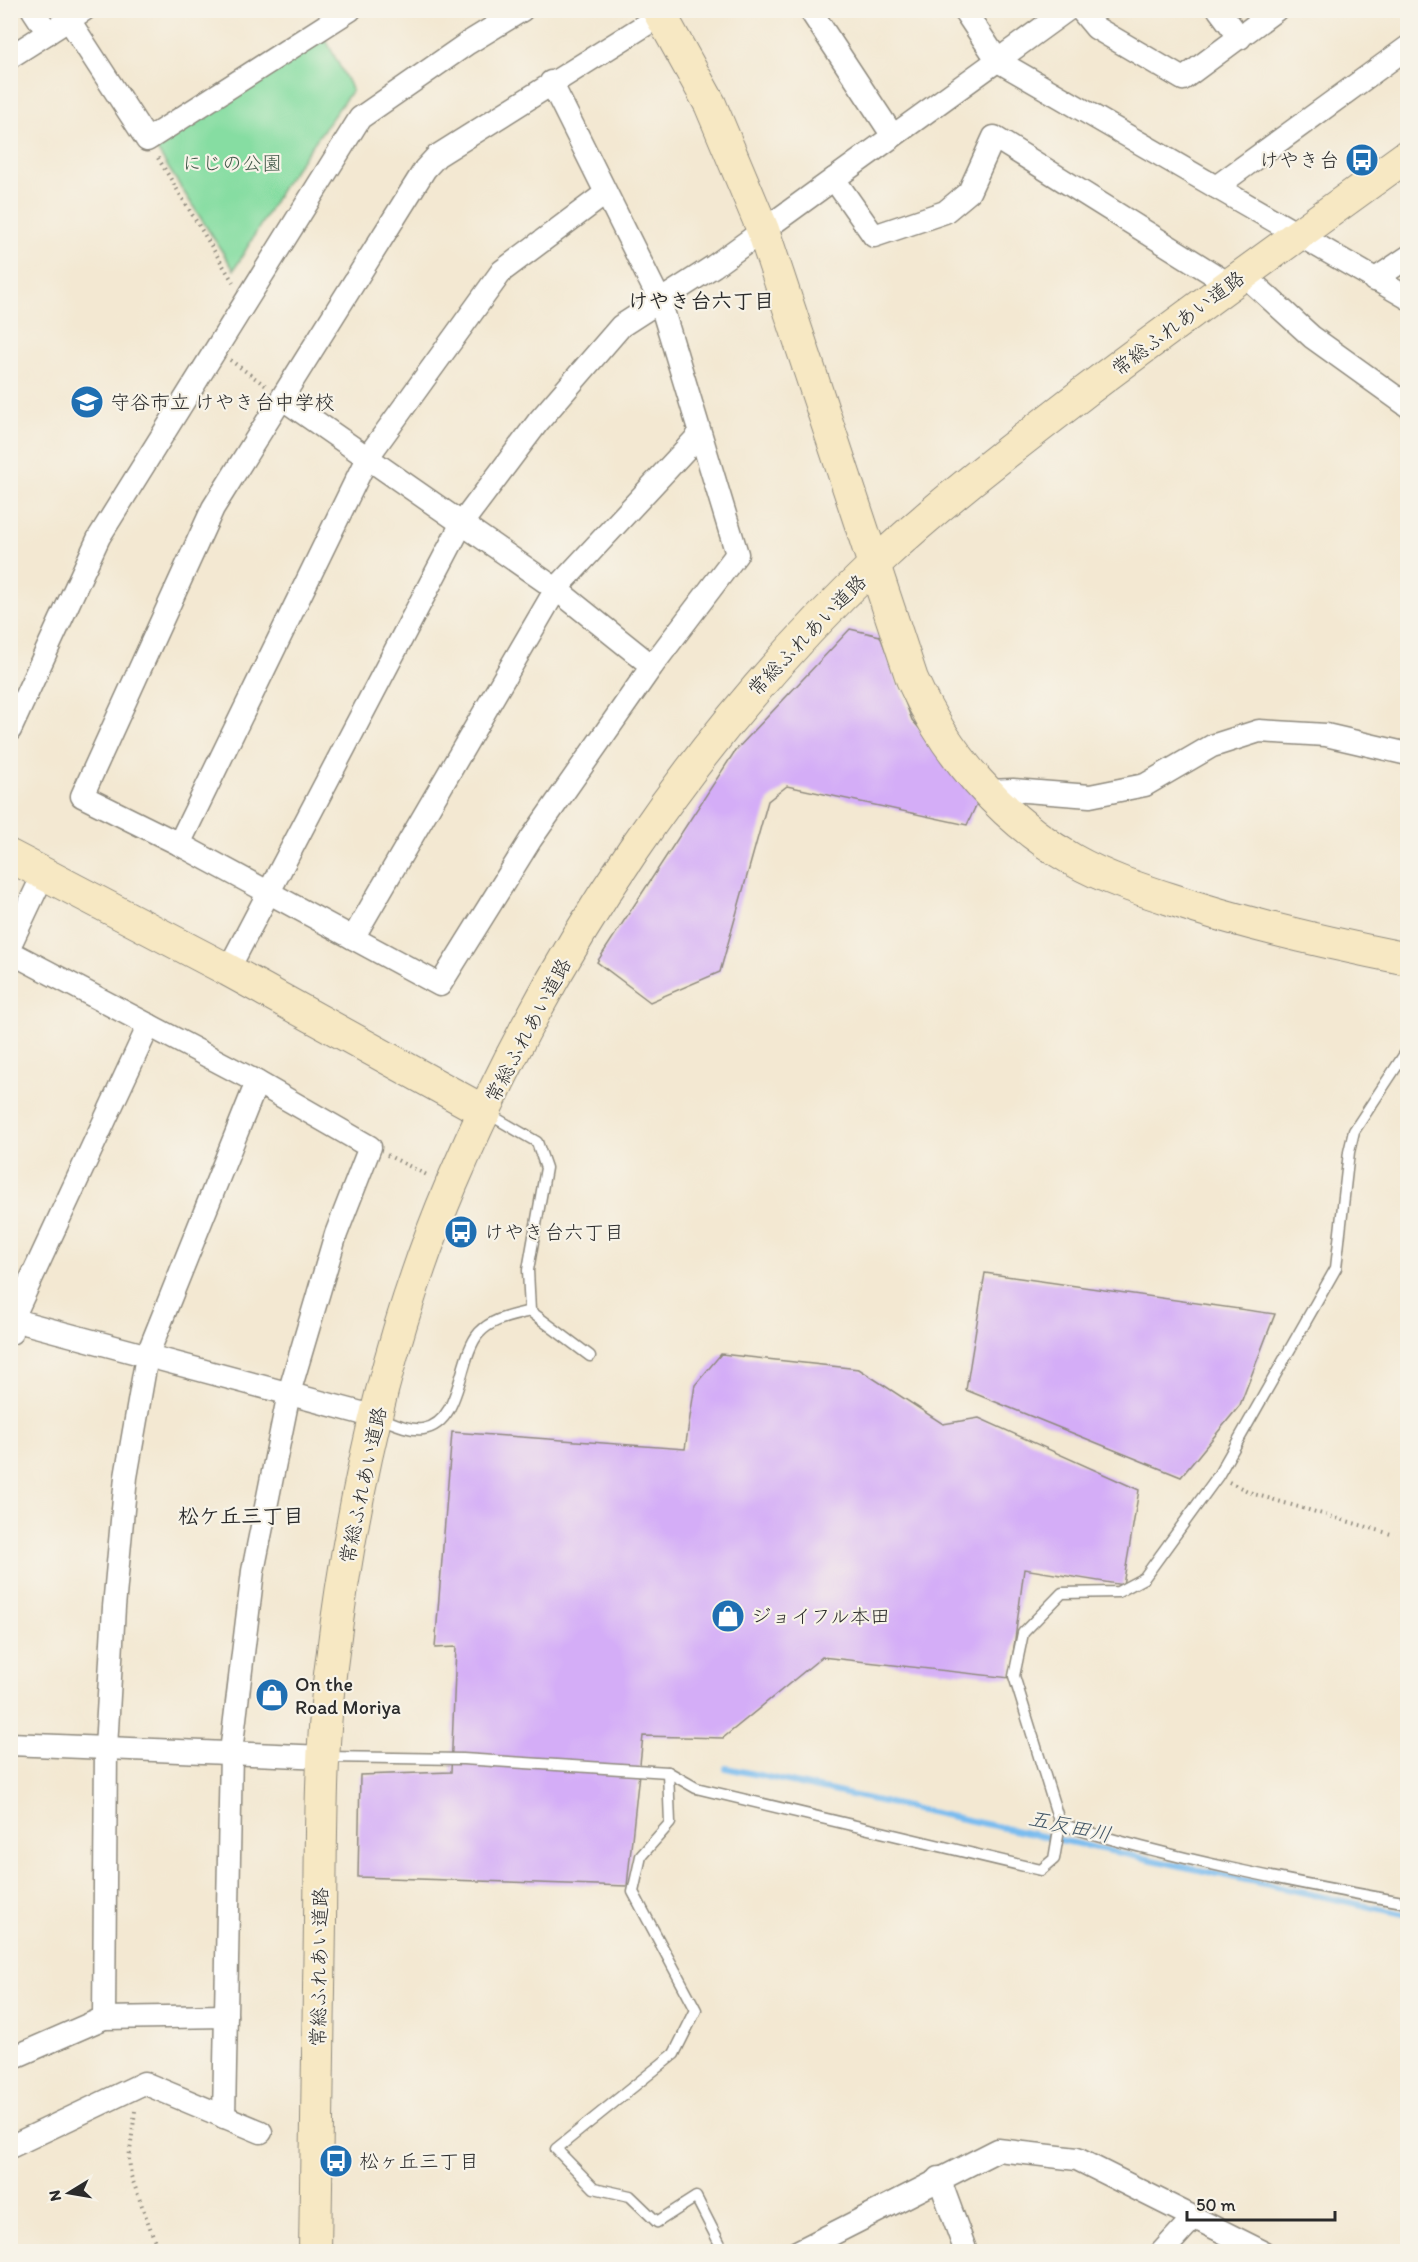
<svg xmlns="http://www.w3.org/2000/svg" width="1418" height="2262" font-family="Itim,'Klee One',sans-serif">
  <style>
    .green { fill: #86dda2; stroke: #588466; stroke-width: 1.5 }
    .lines { fill: none; stroke-linecap: round; stroke-linejoin: round }
    .stream { stroke: #79bcef; stroke-width: 6 }
    .building { fill: #d4adf7 }
    .lane-casing { stroke: #8f8a7e; stroke-width: 13 }
    .street-casing { stroke: #8f8a7e; stroke-width: 25 }
    .secondary-casing { stroke: #8f8a7e; stroke-width: 34 }
    .path { stroke: #8f8a7e; stroke-width: 4; stroke-dasharray: 1.5 4.5; stroke-linecap: butt }
    .lane { stroke: #fff; stroke-width: 10 }
    .street { stroke: #fff; stroke-width: 22 }
    .secondary { stroke: #f7e8c3; stroke-width: 32 }
    .labels { text-anchor: middle; dominant-baseline: central; stroke-width: 4.5; stroke-linejoin: round; paint-order: stroke }
    .poi-label { font-size: 20px; fill: #2b2b2b; stroke: #f7f3e8; text-anchor: start }
    .park-label { font-size: 20px; fill: #425849; stroke: #f7f3e8 }
    .street-label { font-size: 20px; fill: #2b2b2b; stroke: #f7f3e8 }
    .neighbourhood-label { font-size: 21px; font-weight: bold; fill: #2b2b2b; stroke: #f7f3e8 }
    .water-label { font-size: 21px; font-style: italic; fill: #425666; stroke: #f7f3e8 }
  </style>
  <rect width="100%" height="100%" fill="#f7f3e8"/>
  <filter id="ink" filterUnits="userSpaceOnUse"><feTurbulence type="fractalNoise" baseFrequency=".0167" numOctaves="2"/><feDisplacementMap in="SourceGraphic" scale="12" xChannelSelector="R" yChannelSelector="G"/><feConvolveMatrix kernelMatrix="1 2 1 2 8 2 1 2 1" color-interpolation-filters="sRGB"/></filter>
  <filter id="wash" filterUnits="userSpaceOnUse"><feTurbulence type="fractalNoise" baseFrequency=".008" numOctaves="4" result="noise"/><feDisplacementMap in="SourceGraphic" scale="24" xChannelSelector="R" yChannelSelector="G"/><feGaussianBlur stdDeviation="1.35" result="paint"/><feColorMatrix in="noise" values="0 0 0 0 0 0 0 0 0 0 0 0 0 0 0 0 0 1.4 0 .05"/><feComposite in="paint" operator="in"/></filter>
  <g filter="url(#wash)">
    <rect width="100%" height="100%" fill="#f3e8d2"/>
    <polygon class="green" points="324,36 352,90 285,183 234,270 155,147"/>
    <g class="lines">
      <polyline class="stream" points="726,1768 1408,1915"/>
    </g>
    <g id="blocks">
      <g class="building">
        <polygon points="850,629 880,636 912,720 980,797 967,825 787,786 768,801 720,972 650,1002 597,962 735,751"/>
        <polygon points="985,1273 1275,1314 1240,1405 1181,1477 966,1390"/>
        <polygon points="721,1354 859,1369 943,1424 979,1418 1139,1490 1123,1585 1024,1569 1010,1678 822,1657 723,1738 643,1736 627,1886 358,1877 360,1775 451,1772 456,1647 435,1648 452,1432 685,1449 695,1385"/>
      </g>
    </g>
  </g>
  <g filter="url(#ink)">
    <use href="#blocks" fill-opacity="0" stroke="#8f8a7e" stroke-width="1.5"/>
    <g class="lines">
      <g class="lane-casing">
        <g id="lane">
          <polyline points="487,1113 537,1142 546,1168 528,1270 530,1311 590,1356"/>
          <path d="M378,1417C391,1422 409,1431 423,1429C462,1423 458,1357 479,1333C493,1318 512,1316 530,1311"/>
          <path d="M325,1757L463,1759L668,1772L696,1788L1041,1870L1054,1859L1060,1824C1173,1859 1291,1882 1408,1903"/>
          <polyline points="668,1772 670,1823 641,1856 633,1892 696,2010 674,2054 556,2149 594,2188 630,2196 657,2222 696,2197 724,2252"/>
          <polyline points="1060,1824 1014,1676 1023,1633 1062,1593 1118,1592 1144,1578 1218,1476 1336,1268 1349,1152 1354,1131 1408,1049"/>
        </g>
      </g>
      <g class="street-casing">
        <g id="street">
          <polyline points="33,10 48,33"/>
          <polyline points="810,10 893,136"/>
          <polyline points="964,10 998,61 1408,298"/>
          <polyline points="1081,10 1096,28 1183,79 1276,10"/>
          <polyline points="1219,10 1240,38"/>
          <polyline points="69,20 147,140 350,10"/>
          <polyline points="10,57 84,10"/>
          <polyline points="551,82 660,301 737,554 652,666 531,839 440,985 179,844 82,796 213,508 425,169 437,156 669,10"/>
          <polyline points="834,179 874,236 945,212 969,192 994,137 1229,284"/>
          <polyline points="1216,187 1408,47"/>
          <polyline points="1243,274 1312,337 1408,406"/>
          <polyline points="1374,280 1408,257"/>
          <polyline points="283,399 556,589 652,666"/>
          <polyline points="10,730 99,537 360,118 468,43 522,10"/>
          <polyline points="988,791 1013,790 1090,796 1145,785 1212,746 1259,731 1326,735 1408,754"/>
          <polyline points="179,844 367,458 502,271 606,193"/>
          <polyline points="353,938 556,589 700,434"/>
          <polyline points="10,945 43,875"/>
          <polyline points="10,952 257,1082 370,1147 336,1234 289,1393 253,1571 231,1752 224,2117"/>
          <polyline points="228,970 462,523 538,422 621,326 714,266 1067,10"/>
          <polyline points="10,1319 376,1417"/>
          <polyline points="11,1333 12,1320 149,1025"/>
          <polyline points="10,1744 324,1757"/>
          <polyline points="104,2018 106,1748 114,1607 126,1477 147,1356 257,1082"/>
          <polyline points="10,2059 104,2018 226,2016"/>
          <polyline points="10,2147 144,2083 261,2132"/>
          <polyline points="939,2178 966,2252"/>
          <polyline points="797,2252 998,2150 1077,2159 1263,2252"/>
          <polyline points="1162,2252 1193,2218"/>
        </g>
      </g>
      <g class="secondary-casing">
        <g id="secondary">
          <path d="M658,10L710,104L763,230L912,679C944,752 1003,820 1073,860C1103,877 1136,888 1170,899C1247,925 1327,943 1408,959"/>
          <polyline points="10,856 228,970 485,1112"/>
          <path d="M315,2252C317,2142 318,2033 320,1923C321,1836 320,1746 332,1659C352,1497 388,1333 452,1183C551,951 694,735 877,562C941,502 1012,448 1082,394C1189,313 1299,234 1408,155"/>
        </g>
      </g>
      <g class="path">
        <polyline points="158,158 233,282"/>
        <polyline points="230,360 266,386"/>
        <polyline points="387,1155 429,1176"/>
        <polyline points="1229,1482 1254,1494 1391,1534"/>
        <polyline points="135,2111 129,2159 131,2176 159,2252"/>
      </g>
      <use href="#lane" class="lane"/>
      <use href="#street" class="street"/>
      <use href="#secondary" class="secondary"/>
    </g>
  </g>
  <defs>
    <g id="bus-disc" transform="scale(1.725)"><circle r="9.5" fill="#1f6fb2" stroke="#f7f3e8"/><path d="M-5-6H5V4H4V6H2V4H-2V6H-4V4H-5ZM-3.5-4V0h7V-4ZM-3.5 1.2v1.5H-2V1.2ZM2 1.2v1.5H3.5V1.2Z" fill="#fff"/></g>
    <g id="school-disc" transform="scale(1.725)"><circle r="9.5" fill="#1f6fb2" stroke="#f7f3e8"/><path d="M0-5L7-2L0 1L-7-2ZM-4 1L0 2.5L4 1V4Q0 6-4 4Z" fill="#fff"/></g>
    <g id="shop-disc" transform="scale(1.725)"><circle r="9.5" fill="#1f6fb2" stroke="#f7f3e8"/><path d="M-5-2.5h2.3a2.7 3.5 0 0 1 5.4 0H5L5.5 6h-11ZM-1.5-2.5h3a1.5 2.3 0 0 0-3 0Z" fill="#fff"/></g>
  </defs>
  <g fill-rule="evenodd">
    <use href="#bus-disc" x="1362" y="160"/>
    <use href="#school-disc" x="87" y="402"/>
    <use href="#bus-disc" x="461" y="1232"/>
    <use href="#shop-disc" x="728" y="1616"/>
    <use href="#shop-disc" x="272" y="1695"/>
    <use href="#bus-disc" x="336" y="2161"/>
  </g>
  <g class="labels">
    <g class="poi-label">
      <text x="1339" y="160" text-anchor="end">けやき台</text>
      <text x="110" y="402">守谷市立 けやき台中学校</text>
      <text x="484" y="1232">けやき台六丁目</text>
      <text x="751" y="1616">ジョイフル本田</text>
      <text x="295" y="1684">On the<tspan x="295" dy="23">Road Moriya</tspan></text>
      <text x="359" y="2161">松ヶ丘三丁目</text>
    </g>
    <g class="park-label">
      <text x="232" y="163">にじの公園</text>
    </g>
    <g class="street-label">
      <text transform="translate(1178 323) rotate(-37)">常総ふれあい道路</text>
      <text transform="translate(807 635) rotate(-46)">常総ふれあい道路</text>
      <text transform="translate(528 1030) rotate(-62)">常総ふれあい道路</text>
      <text transform="translate(363 1485) rotate(-78)">常総ふれあい道路</text>
      <text transform="translate(319 1967) rotate(-89)">常総ふれあい道路</text>
    </g>
    <g class="neighbourhood-label">
      <text x="701" y="300">けやき台六丁目</text>
      <text x="241" y="1515">松ケ丘三丁目</text>
    </g>
    <g class="water-label">
      <text transform="translate(1070 1826) rotate(12)">五反田川</text>
    </g>
  </g>
  <rect width="1418" height="2262" fill="none" stroke="#f7f3e8" stroke-width="36"/>
  <g transform="translate(69 2193) rotate(259)" stroke="#f7f3e8" stroke-width="4.5" paint-order="stroke">
  <path d="M0-4.5L10 22L0 15L-10 22Z" fill="#2b2b2b"/>
  <text y="-9" font-size="16" font-weight="bold" text-anchor="middle" fill="#2b2b2b">N</text>
  </g>
  <path d="M1187 2211v9h148v-9" fill="none" stroke="#2b2b2b" stroke-width="3"/>
  <text x="1196" y="2211" font-size="18" fill="#2b2b2b" stroke="#f7f3e8" stroke-width="4.5" paint-order="stroke">50 m</text>
</svg>
